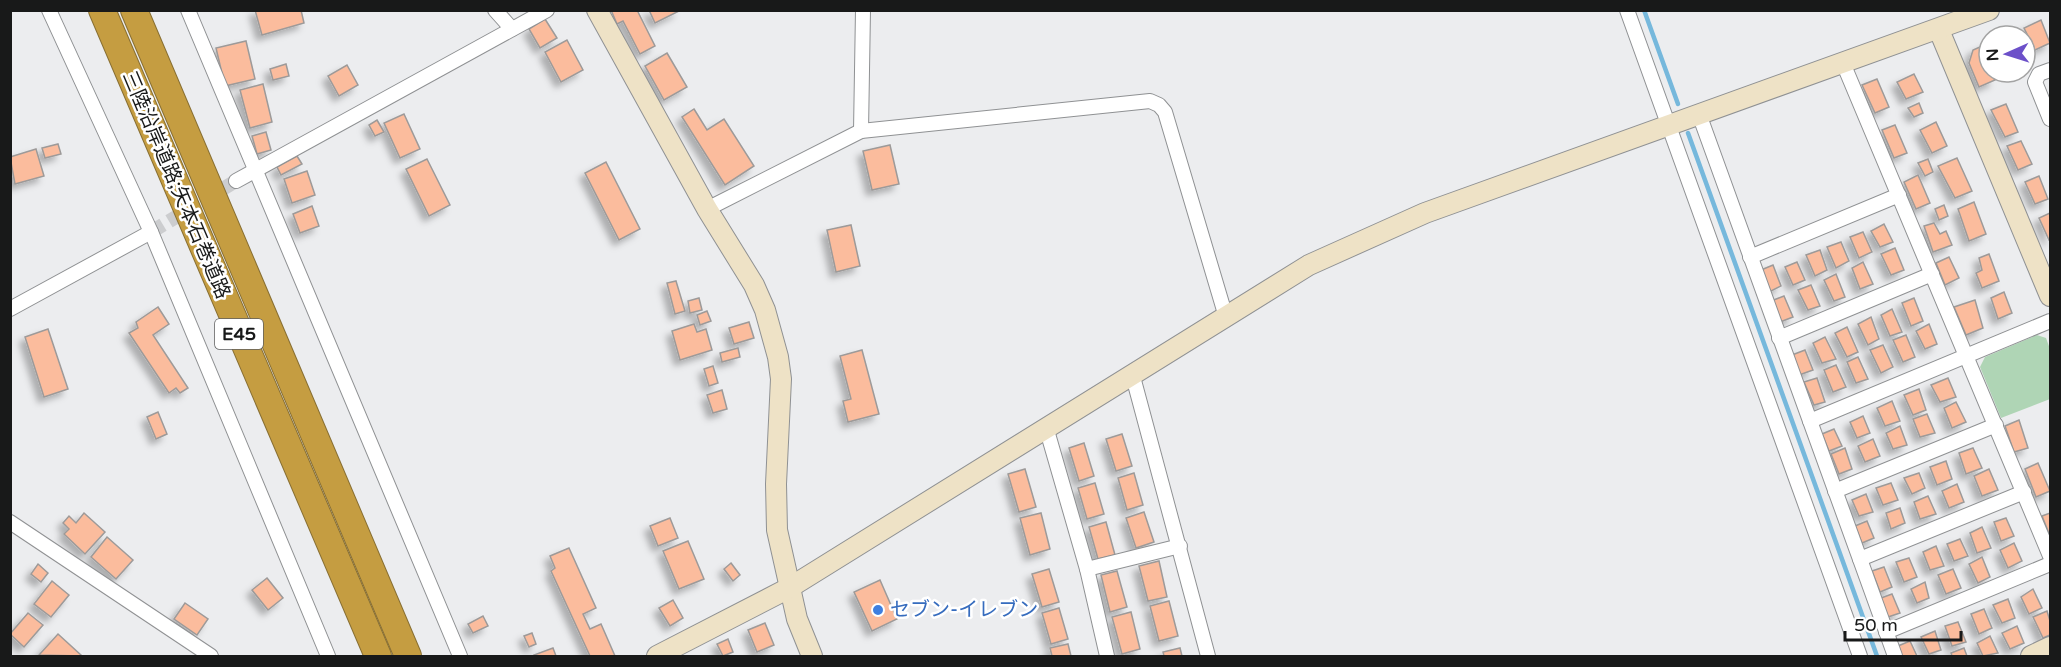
<svg xmlns="http://www.w3.org/2000/svg" width="2061" height="667" font-family="'Varela Round','Noto Sans JP',sans-serif">
  <style>
    .green { fill: #afd5b5 }
    .lines { fill: none; stroke-linecap: round; stroke-linejoin: round }
    .stream { stroke: #76b8dc; stroke-width: 4.5 }
    .building { fill: #fbbc9d; stroke: #9d9a99; stroke-width: 1.5; filter: url(#shadow) }
    .street-tunnel { stroke: #cccdcf; stroke-width: 14; stroke-dasharray: 14 7; stroke-linecap: butt }
    .street-casing { stroke: #8f9193; stroke-width: 16 }
    .secondary-casing { stroke: #8f9193; stroke-width: 22 }
    .highway-casing { stroke: #886f33; stroke-width: 28 }
    .street { stroke: #fff; stroke-width: 14 }
    .secondary { stroke: #eee2c6; stroke-width: 20 }
    .highway { stroke: #c59d41; stroke-width: 26 }
    .shop-dot { fill: #3f7fe0; stroke: #fff; stroke-width: 2 }
    .labels { text-anchor: middle; dominant-baseline: central; stroke-width: 5; stroke-linejoin: round; paint-order: stroke }
    .shield { fill: #fff; stroke: #5d5e5e; stroke-width: 1.5 }
    .shield-label { font-size: 18px; font-weight: bold; fill: #181919 }
    .street-label { font-size: 20px; fill: #181919; stroke: #fff }
    .shop-label { font-size: 20px; fill: #366cbe; stroke: #fff; text-anchor: start }
  </style>
  <defs>
    <filter id="shadow"><feDropShadow dx="-5.5" dy="5.5" stdDeviation="3" flood-color="#0004"/></filter>
  </defs>
  <rect width="100%" height="100%" fill="#ecedef"/>
  <polygon class="green" points="2037,335 2046,338 2050,349 2050,399 2001,418 1980,367 1985,357"/>
  <g class="lines">
    <g class="stream">
      <polyline points="1644,10 1678,104"/>
      <polyline points="1688,133 1877,656"/>
    </g>
  </g>
  <g class="building">
    <polygon points="255,10 301,10 304,23 262,35"/>
    <polygon points="611,10 637,10 655,46 640,54 623,21 617,24"/>
    <polygon points="649,10 679,10 679,11 655,23"/>
    <polygon points="545,19 557,38 540,48 529,29"/>
    <polygon points="2041,20 2050,43 2035,50 2024,28"/>
    <polygon points="567,40 583,70 561,82 545,52"/>
    <polygon points="246,41 255,79 225,86 216,48"/>
    <polygon points="1989,43 1989,57 1986,59 1989,72 1995,80 1979,87 1969,63 1973,50"/>
    <polygon points="667,53 687,87 664,100 645,66"/>
    <polygon points="286,64 289,76 273,80 270,69"/>
    <polygon points="347,65 358,85 339,96 328,76"/>
    <polygon points="1914,74 1923,92 1906,99 1897,82"/>
    <polygon points="1877,79 1889,107 1875,113 1862,85"/>
    <polygon points="263,84 272,122 250,128 240,90"/>
    <polygon points="1919,103 1923,113 1914,117 1908,108"/>
    <polygon points="2006,104 2018,132 2005,137 1991,110"/>
    <polygon points="694,109 707,130 724,119 754,166 725,185 682,117"/>
    <polygon points="404,114 420,149 400,158 384,123"/>
    <polygon points="377,120 384,132 375,136 369,125"/>
    <polygon points="1936,122 1947,146 1932,153 1920,130"/>
    <polygon points="1895,125 1907,153 1894,158 1882,130"/>
    <polygon points="266,132 271,150 257,154 252,136"/>
    <polygon points="2021,141 2032,164 2018,170 2007,146"/>
    <polygon points="58,144 61,154 45,158 42,148"/>
    <polygon points="890,145 899,184 872,190 863,151"/>
    <polygon points="36,149 44,176 15,184 10,157"/>
    <polygon points="297,156 302,164 281,175 277,167"/>
    <polygon points="1957,158 1972,191 1955,198 1938,166"/>
    <polygon points="427,159 450,205 429,216 406,169"/>
    <polygon points="1928,159 1933,172 1925,176 1918,163"/>
    <polygon points="606,162 640,229 619,240 585,173"/>
    <polygon points="307,171 315,195 292,203 284,179"/>
    <polygon points="1918,175 1930,203 1916,209 1904,182"/>
    <polygon points="2039,176 2048,199 2035,204 2025,182"/>
    <polygon points="1974,202 1986,234 1969,241 1958,209"/>
    <polygon points="1944,205 1948,216 1939,220 1935,209"/>
    <polygon points="312,206 319,226 300,233 293,214"/>
    <polygon points="2050,213 2050,239 2049,240 2039,218"/>
    <polygon points="1934,223 1940,234 1946,231 1952,245 1933,252 1924,226"/>
    <polygon points="1884,224 1893,242 1880,247 1871,231"/>
    <polygon points="851,225 860,266 836,272 827,230"/>
    <polygon points="1863,232 1872,252 1859,258 1850,237"/>
    <polygon points="1841,242 1849,261 1836,268 1827,247"/>
    <polygon points="1895,248 1904,270 1891,275 1881,254"/>
    <polygon points="1820,250 1827,270 1815,276 1806,255"/>
    <polygon points="1989,254 1999,281 1982,288 1976,273 1982,270 1979,258"/>
    <polygon points="1949,257 1959,278 1945,285 1936,263"/>
    <polygon points="1797,262 1805,280 1793,285 1785,267"/>
    <polygon points="1863,262 1873,284 1860,289 1852,268"/>
    <polygon points="1773,265 1781,286 1769,292 1761,270"/>
    <polygon points="1836,274 1845,297 1834,301 1824,280"/>
    <polygon points="676,281 685,311 675,314 667,283"/>
    <polygon points="1811,285 1820,306 1808,310 1798,290"/>
    <polygon points="2004,292 2012,313 1998,319 1991,298"/>
    <polygon points="1784,296 1793,317 1780,322 1771,301"/>
    <polygon points="699,298 702,310 690,313 688,301"/>
    <polygon points="1914,298 1923,321 1911,326 1902,303"/>
    <polygon points="1975,300 1983,328 1966,335 1954,307"/>
    <polygon points="158,307 169,324 153,335 188,388 180,393 176,388 169,393 129,333 138,328 136,322"/>
    <polygon points="1892,309 1902,332 1890,336 1881,315"/>
    <polygon points="707,311 711,321 700,325 697,315"/>
    <polygon points="1871,317 1879,339 1868,345 1858,324"/>
    <polygon points="749,322 754,338 734,344 729,328"/>
    <polygon points="694,324 697,332 706,329 712,350 680,360 672,331"/>
    <polygon points="1929,324 1937,344 1925,349 1916,331"/>
    <polygon points="1847,327 1858,352 1847,357 1835,333"/>
    <polygon points="48,329 68,389 44,397 25,337"/>
    <polygon points="1906,335 1915,357 1903,362 1893,340"/>
    <polygon points="1825,337 1836,359 1822,363 1813,343"/>
    <polygon points="1883,345 1893,367 1881,373 1870,350"/>
    <polygon points="738,348 740,357 722,362 720,353"/>
    <polygon points="862,350 879,414 848,422 843,401 851,399 840,356"/>
    <polygon points="1805,350 1813,370 1799,375 1792,355"/>
    <polygon points="1858,357 1868,379 1856,383 1847,362"/>
    <polygon points="1836,365 1846,387 1833,392 1824,370"/>
    <polygon points="713,366 718,383 709,386 704,369"/>
    <polygon points="1817,378 1825,402 1814,405 1804,382"/>
    <polygon points="1948,378 1956,397 1940,402 1931,385"/>
    <polygon points="1919,389 1926,410 1913,415 1904,395"/>
    <polygon points="722,390 727,409 713,413 707,395"/>
    <polygon points="1892,401 1900,421 1885,426 1877,408"/>
    <polygon points="1956,402 1966,422 1952,428 1944,408"/>
    <polygon points="158,412 167,434 156,439 147,417"/>
    <polygon points="1927,414 1935,433 1920,437 1913,419"/>
    <polygon points="1863,416 1870,433 1857,438 1850,422"/>
    <polygon points="2019,420 2028,448 2014,452 2005,426"/>
    <polygon points="1900,426 1907,445 1893,449 1886,433"/>
    <polygon points="1834,429 1842,446 1829,451 1822,434"/>
    <polygon points="1122,434 1132,466 1116,471 1106,439"/>
    <polygon points="1873,439 1880,456 1865,462 1858,446"/>
    <polygon points="1084,443 1094,476 1079,481 1069,448"/>
    <polygon points="1845,448 1852,469 1839,474 1831,454"/>
    <polygon points="1973,448 1982,468 1966,474 1959,453"/>
    <polygon points="1946,461 1952,479 1937,485 1930,467"/>
    <polygon points="2038,463 2050,491 2036,497 2025,469"/>
    <polygon points="1025,469 1036,507 1019,512 1008,474"/>
    <polygon points="1989,469 1998,490 1982,496 1974,476"/>
    <polygon points="1134,473 1143,505 1127,510 1118,478"/>
    <polygon points="1919,473 1925,488 1912,494 1904,478"/>
    <polygon points="1095,483 1104,514 1087,519 1078,488"/>
    <polygon points="1891,483 1898,500 1883,505 1876,488"/>
    <polygon points="1957,484 1964,502 1949,508 1942,491"/>
    <polygon points="1866,494 1873,512 1859,516 1852,500"/>
    <polygon points="1928,496 1936,514 1920,519 1914,502"/>
    <polygon points="1900,508 1905,523 1891,529 1886,513"/>
    <polygon points="1144,512 1154,542 1136,548 1126,518"/>
    <polygon points="84,513 105,532 85,554 64,534 69,529 63,523 69,516 76,523"/>
    <polygon points="1041,513 1050,549 1030,555 1020,518"/>
    <polygon points="2050,513 2050,536 2042,516"/>
    <polygon points="670,518 678,538 658,546 650,526"/>
    <polygon points="2006,518 2014,536 2001,541 1994,522"/>
    <polygon points="1867,521 1874,538 1862,543 1855,526"/>
    <polygon points="1106,522 1115,555 1098,559 1089,527"/>
    <polygon points="1982,527 1991,548 1977,553 1970,533"/>
    <polygon points="107,537 133,560 116,579 91,557"/>
    <polygon points="1960,539 1968,556 1954,561 1947,544"/>
    <polygon points="688,541 704,579 679,589 663,551"/>
    <polygon points="2014,543 2022,561 2008,568 2000,550"/>
    <polygon points="1936,546 1944,566 1930,570 1923,552"/>
    <polygon points="569,548 596,608 583,614 590,629 601,624 615,656 590,656 551,571 555,568 550,556"/>
    <polygon points="1982,557 1990,577 1978,583 1969,564"/>
    <polygon points="1909,558 1917,577 1904,582 1896,562"/>
    <polygon points="1159,561 1167,597 1148,601 1139,566"/>
    <polygon points="731,563 740,575 733,581 724,569"/>
    <polygon points="38,564 48,573 41,582 31,574"/>
    <polygon points="1884,567 1892,587 1880,592 1872,571"/>
    <polygon points="1049,569 1059,602 1042,607 1032,574"/>
    <polygon points="1953,569 1961,588 1946,594 1938,575"/>
    <polygon points="1117,571 1127,607 1110,612 1101,575"/>
    <polygon points="267,578 283,598 268,610 252,590"/>
    <polygon points="880,580 897,619 872,631 854,592"/>
    <polygon points="52,581 69,595 51,617 34,604"/>
    <polygon points="1925,582 1929,598 1917,603 1911,589"/>
    <polygon points="2033,589 2042,608 2029,614 2021,597"/>
    <polygon points="1892,594 1900,613 1888,617 1881,598"/>
    <polygon points="2008,599 2015,618 2002,623 1993,605"/>
    <polygon points="673,600 683,618 670,626 659,608"/>
    <polygon points="1169,601 1178,636 1159,641 1150,606"/>
    <polygon points="185,603 208,619 197,635 174,619"/>
    <polygon points="1059,608 1068,639 1051,644 1042,613"/>
    <polygon points="1984,609 1992,628 1979,634 1971,614"/>
    <polygon points="2047,611 2050,621 2050,635 2043,638 2033,617"/>
    <polygon points="1131,612 1140,649 1122,654 1112,617"/>
    <polygon points="28,613 43,625 24,647 10,634"/>
    <polygon points="483,616 488,626 473,633 468,624"/>
    <polygon points="1958,622 1966,642 1952,646 1945,626"/>
    <polygon points="765,623 774,645 757,652 748,630"/>
    <polygon points="2017,626 2024,643 2010,649 2002,633"/>
    <polygon points="1935,631 1941,650 1929,654 1921,637"/>
    <polygon points="532,633 536,644 529,647 524,636"/>
    <polygon points="58,634 82,656 39,655"/>
    <polygon points="1990,636 1998,653 1983,656 1977,643"/>
    <polygon points="728,639 733,652 723,656 717,644"/>
    <polygon points="1910,641 1917,656 1902,656 1898,646"/>
    <polygon points="1068,644 1071,656 1052,656 1050,648"/>
    <polygon points="553,648 556,656 535,656 534,655"/>
    <polygon points="1180,648 1182,656 1164,656 1163,652"/>
    <polygon points="1964,648 1967,656 1952,656 1951,653"/>
  </g>
  <g class="lines">
    <polyline class="street-tunnel" points="151,232 236,181"/>
    <g class="street-casing">
      <g id="street">
        <polyline points="49,10 151,232 328,656"/>
        <polyline points="188,10 460,656"/>
        <polyline points="495,10 512,29"/>
        <polyline points="1627,10 1860,656"/>
        <polyline points="1843,63 2050,556"/>
        <polyline points="2050,70 2039,74 2035,82 2050,119"/>
        <polyline points="1699,114 1895,656"/>
        <polyline points="861,131 863,10"/>
        <polyline points="236,181 547,10"/>
        <polyline points="707,209 861,131 1150,101 1159,105 1165,112 1226,317"/>
        <polyline points="1750,257 1899,195"/>
        <polyline points="10,309 151,232"/>
        <polyline points="1779,338 1932,274"/>
        <polyline points="1132,373 1208,656"/>
        <polyline points="1810,421 2050,321"/>
        <polyline points="1046,427 1087,569 1107,656"/>
        <polyline points="1835,491 1996,425"/>
        <polyline points="10,522 211,656"/>
        <polyline points="1860,559 2024,492"/>
        <polyline points="1087,569 1180,546"/>
        <polyline points="1886,632 2050,564"/>
      </g>
    </g>
    <g class="secondary-casing">
      <g id="secondary">
        <polyline points="597,10 707,209 754,285 765,310 778,357 781,379 776,484 777,530 797,619 812,656"/>
        <polyline points="1939,30 2050,296"/>
        <polyline points="657,656 789,588 1309,265 1425,213 1989,10"/>
        <polyline points="2031,656 2050,647"/>
      </g>
    </g>
    <g class="highway-casing">
      <g id="highway">
        <polyline points="102,10 378,656"/>
        <polyline points="134,10 408,656"/>
      </g>
    </g>
    <use href="#street" class="street"/>
    <use href="#secondary" class="secondary"/>
    <use href="#highway" class="highway"/>
  </g>
  <circle class="shop-dot" cx="878" cy="610" r="6"/>
  <g class="labels">
    <rect class="shield" x="215" y="319" width="48" height="30" rx="4.5"/>
    <g class="shield-label">
      <text x="239" y="334">E45</text>
    </g>
    <g class="street-label">
      <text transform="translate(176 185) rotate(67)">三陸沿岸道路;矢本石巻道路</text>
    </g>
    <g class="shop-label">
      <text x="890" y="610">セブン-イレブン</text>
    </g>
  </g>
  <rect width="2061" height="667" fill="none" stroke="#181919" stroke-width="24"/>
  <g transform="translate(2007 54) rotate(267)"><circle r="28" fill="#ffffff" stroke="#a3a3a3" stroke-width="1.5"/>
  <path d="M0-4.5L10 22L0 15L-10 22Z" fill="#6c50c9"/>
  <text y="-9" font-size="16" font-weight="bold" text-anchor="middle" fill="#181919">N</text>
  </g>
  <path d="M1845 631v9h116v-9" fill="none" stroke="#181919" stroke-width="3"/>
  <text x="1854" y="631" font-size="18" fill="#181919" stroke="#ffffff" stroke-width="4.5" paint-order="stroke">50 m</text>
</svg>
